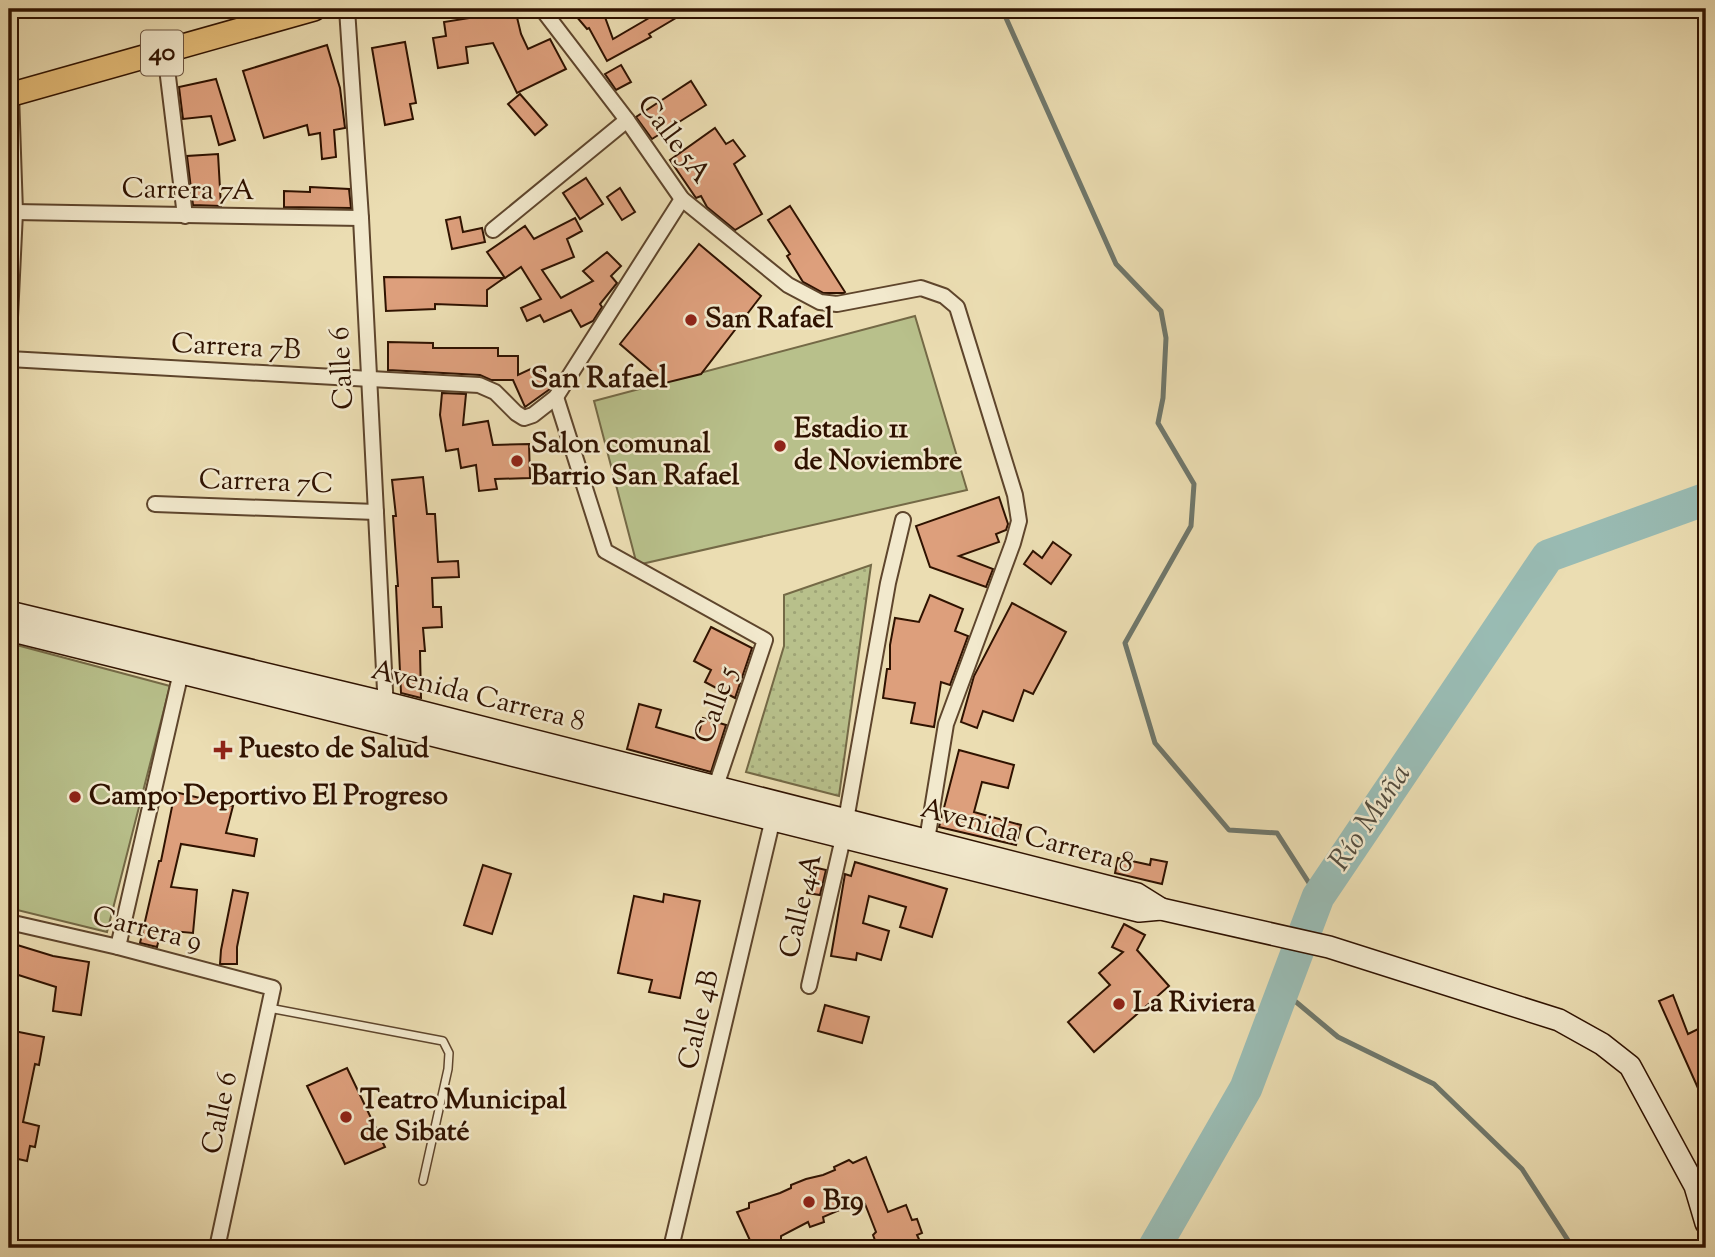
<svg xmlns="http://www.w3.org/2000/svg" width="1715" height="1257" font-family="'Sorts Mill Goudy',serif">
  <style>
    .grass { fill: url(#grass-dots); stroke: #746946; stroke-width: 2 }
    .garden { fill: #b8c08b; stroke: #746946; stroke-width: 2 }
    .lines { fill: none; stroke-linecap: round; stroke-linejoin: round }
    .stream { stroke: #6f776b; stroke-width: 5 }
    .river { stroke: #99bbb3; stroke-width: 33 }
    .building { fill: #dd9f7c; stroke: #2f1200; stroke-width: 2 }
    .lane-casing { stroke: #5e452c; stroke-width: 10 }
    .street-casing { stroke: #5e452c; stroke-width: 18 }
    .secondary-casing { stroke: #2f1200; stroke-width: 24 }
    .primary-casing { stroke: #2f1200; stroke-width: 26 }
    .lane { stroke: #f2e9cd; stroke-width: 7 }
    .street { stroke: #f2e9cd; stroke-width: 14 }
    .secondary { stroke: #f2e9cd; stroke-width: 21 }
    .primary { stroke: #e6be79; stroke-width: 23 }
    .poi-dot { fill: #8f2418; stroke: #f2e9cd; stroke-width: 2.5 }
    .labels { text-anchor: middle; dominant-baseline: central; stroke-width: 5; stroke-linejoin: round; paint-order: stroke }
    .shield { fill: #f2e9cd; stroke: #6a523e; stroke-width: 2 }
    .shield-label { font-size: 26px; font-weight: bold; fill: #2f1200 }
    .street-label { font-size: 28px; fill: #2f1200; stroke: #f2e9cd }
    .poi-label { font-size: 28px; font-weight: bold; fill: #2f1200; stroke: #f2e9cd; text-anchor: start }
    .neighbourhood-label { font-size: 30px; font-weight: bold; fill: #2f1200; stroke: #f2e9cd }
    .water-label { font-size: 30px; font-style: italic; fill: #544d3f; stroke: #f2e9cd }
  </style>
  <defs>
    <pattern id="grass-dots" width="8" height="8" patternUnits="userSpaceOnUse" patternTransform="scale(1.75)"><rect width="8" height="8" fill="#b8c08b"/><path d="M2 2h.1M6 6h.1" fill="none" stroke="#9ea476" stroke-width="1.8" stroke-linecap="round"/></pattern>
  </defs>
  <rect width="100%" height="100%" fill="#ebddb2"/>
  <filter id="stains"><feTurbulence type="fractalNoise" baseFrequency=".00286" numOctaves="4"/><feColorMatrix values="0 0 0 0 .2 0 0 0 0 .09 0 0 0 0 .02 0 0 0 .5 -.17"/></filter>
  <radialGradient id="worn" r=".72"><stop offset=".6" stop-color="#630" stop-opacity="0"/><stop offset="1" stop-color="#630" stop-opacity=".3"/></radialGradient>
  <polygon class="grass" points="871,565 839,796 746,772 784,646 784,595"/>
  <g class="garden">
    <polygon points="915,316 967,490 637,565 594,401"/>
    <polygon points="9,643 170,686 107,932 9,908"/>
  </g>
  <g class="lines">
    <g class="stream">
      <polyline points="1002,9 1116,264 1161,311 1166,338 1163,398 1158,423 1194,484 1191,526 1125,643 1155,743 1229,830 1277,833 1318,897"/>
      <polyline points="1283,991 1338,1037 1434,1084 1522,1169 1573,1248"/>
    </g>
    <polyline class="river" points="1154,1248 1246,1088 1318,897 1548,556 1706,499"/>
  </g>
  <g class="building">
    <polygon points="493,9 515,9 521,34 528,49 550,39 566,69 517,93 493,43 466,47 468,63 438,68 433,38 446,36 444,22 476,17 475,13"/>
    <polygon points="570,9 602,9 613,39 649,18 643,9 691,9 649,34 651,37 607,61 589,28 587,29"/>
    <polygon points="405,42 416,103 410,104 413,119 385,125 372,48"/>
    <polygon points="327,45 340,88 345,128 334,130 336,157 322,159 320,133 309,135 307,125 264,138 243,71"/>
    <polygon points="621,65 631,82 616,90 605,74"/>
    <polygon points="216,79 235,140 219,145 211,116 183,119 179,87"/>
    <polygon points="691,81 706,105 652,139 636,117"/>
    <polygon points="520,94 547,125 535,135 508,104"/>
    <polygon points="715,128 726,144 733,140 745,156 734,164 762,214 735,230 707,207 701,196 696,198 670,160"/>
    <polygon points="218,154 221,206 193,205 187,156"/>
    <polygon points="586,178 603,204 580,219 563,193"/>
    <polygon points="310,187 349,189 351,208 284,207 284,191 310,192"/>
    <polygon points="620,188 635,212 622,220 607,197"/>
    <polygon points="790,206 845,292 844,293 823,293 803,282 787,256 790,254 768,220"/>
    <polygon points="460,217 463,232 482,228 485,242 452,249 446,220"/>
    <polygon points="575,218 582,231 567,239 574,257 542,270 561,298 593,281 583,271 607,252 621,266 611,276 617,283 600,304 602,307 593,321 581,327 571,310 544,322 540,315 527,321 521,308 541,299 521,267 505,278 487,252 525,226 534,239"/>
    <polygon points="699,244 761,296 701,374 665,383 620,344"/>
    <polygon points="384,277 504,278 487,290 487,306 435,304 435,309 386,311"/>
    <polygon points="388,342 433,343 433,348 498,348 498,356 518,356 518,375 539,365 550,389 525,407 513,380 491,380 480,375 388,370"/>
    <polygon points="442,393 466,394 463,425 488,421 493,445 529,444 530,478 495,479 497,489 479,491 476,465 461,468 458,449 446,451 440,415"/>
    <polygon points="423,477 427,514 435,514 438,562 458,561 459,577 432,578 433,607 441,607 442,627 423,628 425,651 420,651 421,698 401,693 396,586 398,586 393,516 396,516 392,480"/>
    <polygon points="999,497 1008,524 1006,530 996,534 999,542 959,556 993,569 986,587 930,567 916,526"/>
    <polygon points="1053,542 1071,555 1051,584 1024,564 1033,551 1042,558"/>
    <polygon points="930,595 963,609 955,631 968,636 950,685 941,682 934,727 911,723 915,703 883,698 887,669 890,669 890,645 895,618 919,622"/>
    <polygon points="1012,603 1066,632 1033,694 1024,690 1013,721 983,711 977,728 961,722 974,676"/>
    <polygon points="711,627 752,648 735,698 705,682 711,670 694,661"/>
    <polygon points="639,704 661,710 656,727 697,739 703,718 726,725 711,772 627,749"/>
    <polygon points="959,750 1014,765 1008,788 982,782 974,812 1021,825 1016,845 939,827"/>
    <polygon points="175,792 233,806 226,833 257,839 254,856 181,844 171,887 197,890 193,933 161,930 157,947 140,943 159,861 161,861"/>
    <polygon points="1118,858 1150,865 1151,859 1167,862 1162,884 1115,873"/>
    <polygon points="855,862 947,889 932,937 900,927 906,907 869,896 863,923 889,931 881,960 857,953 856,960 831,956 845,874 851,876"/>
    <polygon points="483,865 511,874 492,934 464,925"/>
    <polygon points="813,867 826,870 820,895 807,893"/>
    <polygon points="233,890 248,893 237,947 237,964 220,964 221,950"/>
    <polygon points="664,894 700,901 680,998 649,992 652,980 618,973 634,896 663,902"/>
    <polygon points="1124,924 1145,935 1137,950 1169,986 1094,1052 1068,1022 1110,985 1099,973 1123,952 1112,947"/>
    <polygon points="14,944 53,956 89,962 81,1015 53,1011 56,987 9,972 9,961"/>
    <polygon points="1673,995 1688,1034 1698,1029 1706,1046 1706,1106 1659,1001"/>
    <polygon points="825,1005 869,1017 862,1043 818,1031"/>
    <polygon points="9,1030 44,1037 39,1065 35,1064 23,1122 39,1126 35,1147 30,1146 27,1161 9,1157"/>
    <polygon points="347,1068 385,1147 345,1164 307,1086"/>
    <polygon points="866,1157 888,1212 906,1205 912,1220 917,1219 922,1233 917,1235 923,1248 878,1248 873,1235 876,1232 865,1204 853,1209 851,1205 823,1217 824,1222 810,1227 808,1222 781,1236 781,1240 767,1246 766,1242 753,1247 737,1212 749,1208 749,1203 780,1193 791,1188 791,1185 806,1179 823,1175 835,1170 834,1167 849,1160 853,1163"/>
  </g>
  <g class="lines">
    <g class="lane-casing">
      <polyline id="lane" points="269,1008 443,1041 449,1053 448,1069 423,1181"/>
    </g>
    <g class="street-casing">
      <g id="street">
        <polyline points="347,9 361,218 386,710"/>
        <polyline points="542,9 627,120 682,199 788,285 820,302 837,304 921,288 944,296 957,307 1015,495 1019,521 1013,543 946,724 927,840"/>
        <polyline points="165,52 185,216"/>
        <polyline points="15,212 361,218"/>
        <polyline points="493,230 627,120"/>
        <polyline points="9,338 15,212 11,94"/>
        <polyline points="9,359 479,385 495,392 516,413 524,418 533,415 556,397 682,199"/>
        <polyline points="556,397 605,551 765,640 716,786"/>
        <polyline points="155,504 376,512"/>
        <polyline points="846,820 888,583 903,520"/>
        <polyline points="9,922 118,947 273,988 217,1248"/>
        <polyline points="118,947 181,672"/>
        <polyline points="809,986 843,838"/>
        <polyline points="671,1248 774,814"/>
      </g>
    </g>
    <g class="secondary-casing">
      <g id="secondary">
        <polyline points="9,612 387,703 1137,894 1161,909"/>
        <polyline points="9,630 1139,911 1161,909 1329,947 1559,1020 1602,1044 1630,1066 1695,1186 1706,1223"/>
      </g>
    </g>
    <g class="primary-casing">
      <polyline id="primary" points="9,95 314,9"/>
    </g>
    <use href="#lane" class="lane"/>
    <use href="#street" class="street"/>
    <use href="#secondary" class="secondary"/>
    <use href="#primary" class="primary"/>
  </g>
  <g class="poi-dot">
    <circle cx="691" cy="320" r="7"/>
    <circle cx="780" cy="446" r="7"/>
    <circle cx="517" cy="461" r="7"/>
    <path d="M219.5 739.5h7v7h7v7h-7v7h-7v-7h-7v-7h7z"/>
    <circle cx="75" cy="797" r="7"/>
    <circle cx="1119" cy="1004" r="7"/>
    <circle cx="346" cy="1117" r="7"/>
    <circle cx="809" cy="1202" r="7"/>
  </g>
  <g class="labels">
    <rect class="shield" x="141" y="30.5" width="42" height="45" rx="5"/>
    <g class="shield-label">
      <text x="162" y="53">40</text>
    </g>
    <g class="street-label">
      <text transform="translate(673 140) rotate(53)">Calle 5A</text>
      <text transform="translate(188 191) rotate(1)">Carrera 7A</text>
      <text transform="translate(236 348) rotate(3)">Carrera 7B</text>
      <text transform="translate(343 368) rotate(-93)">Calle 6</text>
      <text transform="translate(266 483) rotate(2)">Carrera 7C</text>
      <text transform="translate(478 697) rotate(14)">Avenida Carrera 8</text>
      <text transform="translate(717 705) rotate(-71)">Calle 5</text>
      <text transform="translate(1027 837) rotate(15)">Avenida Carrera 8</text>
      <text transform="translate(802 906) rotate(-77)">Calle 4A</text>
      <text transform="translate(147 930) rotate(14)">Carrera 9</text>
      <text transform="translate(700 1020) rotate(-77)">Calle 4B</text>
      <text transform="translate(221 1113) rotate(-78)">Calle 6</text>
    </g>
    <g class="poi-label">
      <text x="705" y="320">San Rafael</text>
      <text x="794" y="430">Estadio 11<tspan x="794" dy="32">de Noviembre</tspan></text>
      <text x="531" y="445">Salon comunal<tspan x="531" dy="32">Barrio San Rafael</tspan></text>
      <text x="239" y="750">Puesto de Salud</text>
      <text x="89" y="797">Campo Deportivo El Progreso</text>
      <text x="1133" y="1004">La Riviera</text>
      <text x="360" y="1101">Teatro Municipal<tspan x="360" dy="32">de Sibaté</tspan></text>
      <text x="823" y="1202">B19</text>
    </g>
    <g class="neighbourhood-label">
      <text x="599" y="379">San Rafael</text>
    </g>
    <g class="water-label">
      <text transform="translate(1371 818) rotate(-56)">Río Muña</text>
    </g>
  </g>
  <rect width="1715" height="1257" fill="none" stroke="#ebddb2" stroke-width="35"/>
  <rect x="10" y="10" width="1694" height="1236" fill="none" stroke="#2f1200" stroke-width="3.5"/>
  <rect x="18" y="18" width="1680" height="1222" fill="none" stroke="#2f1200" stroke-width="2"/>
  <rect width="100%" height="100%" filter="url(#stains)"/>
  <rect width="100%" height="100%" fill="url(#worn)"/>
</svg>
